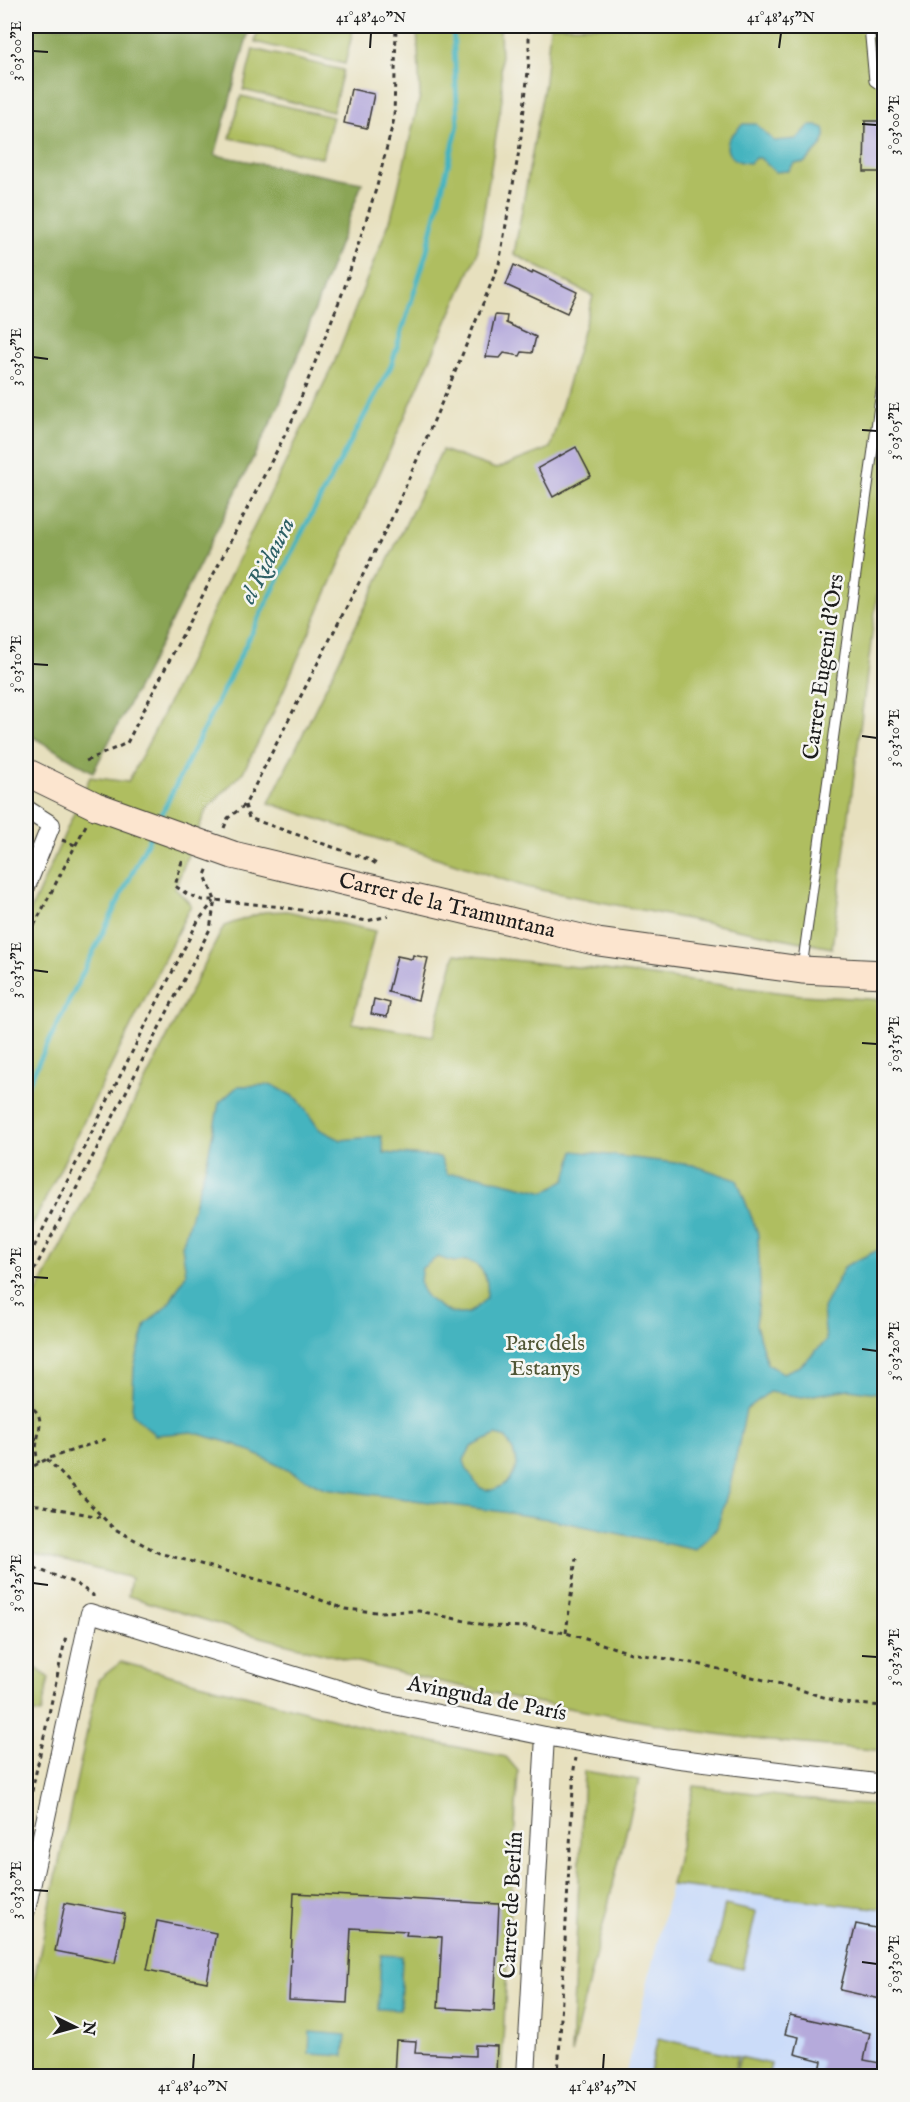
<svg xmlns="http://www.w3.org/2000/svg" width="910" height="2102" font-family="'IM FELL English',serif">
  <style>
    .built { fill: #cbdcf9 }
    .green { fill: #afbe61; stroke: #666d3e; stroke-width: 1.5 }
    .forest { fill: #8ba557; stroke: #54603a; stroke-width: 1.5 }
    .water { fill: #45b4bf; stroke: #30686e; stroke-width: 1.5; fill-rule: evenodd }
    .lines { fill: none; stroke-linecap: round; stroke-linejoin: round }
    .stream { stroke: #45b4bf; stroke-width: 5 }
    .building { fill: #b5aadb }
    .service-casing { stroke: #3a3934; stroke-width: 11 }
    .minor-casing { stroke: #3a3934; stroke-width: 20 }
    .secondary-casing { stroke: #3a3934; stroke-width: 29 }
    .path { stroke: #3a3934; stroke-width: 3; stroke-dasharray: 4.5 4.5; stroke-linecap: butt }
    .service { stroke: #fff; stroke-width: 9 }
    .minor { stroke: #fff; stroke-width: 18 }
    .secondary { stroke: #fce5cf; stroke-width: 27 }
    .secondary-bridge-casing { stroke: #3a3934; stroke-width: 29; stroke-linecap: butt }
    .secondary-bridge { stroke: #fce5cf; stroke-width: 27 }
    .ticks { fill: none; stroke: #1c1c1c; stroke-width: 2 }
    .labels { text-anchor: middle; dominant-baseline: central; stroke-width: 5; stroke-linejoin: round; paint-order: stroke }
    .street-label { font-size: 22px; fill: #1c1c1c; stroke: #f6f6f2 }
    .park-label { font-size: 22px; fill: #4f5534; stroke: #f6f6f2 }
    .water-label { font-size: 24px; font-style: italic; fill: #2e6065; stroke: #f6f6f2 }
    .neatline { fill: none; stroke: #1c1c1c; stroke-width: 2 }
    .ticks-label { font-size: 15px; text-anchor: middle; fill: #1c1c1c }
  </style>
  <rect width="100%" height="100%" fill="#f6f6f2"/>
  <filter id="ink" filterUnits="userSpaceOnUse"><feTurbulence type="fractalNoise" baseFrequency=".0167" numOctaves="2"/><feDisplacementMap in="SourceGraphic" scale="12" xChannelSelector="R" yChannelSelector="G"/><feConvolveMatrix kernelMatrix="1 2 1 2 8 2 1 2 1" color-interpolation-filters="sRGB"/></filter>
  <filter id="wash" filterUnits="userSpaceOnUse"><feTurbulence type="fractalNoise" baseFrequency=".008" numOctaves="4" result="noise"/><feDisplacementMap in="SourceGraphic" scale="24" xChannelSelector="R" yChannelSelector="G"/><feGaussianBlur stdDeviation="1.35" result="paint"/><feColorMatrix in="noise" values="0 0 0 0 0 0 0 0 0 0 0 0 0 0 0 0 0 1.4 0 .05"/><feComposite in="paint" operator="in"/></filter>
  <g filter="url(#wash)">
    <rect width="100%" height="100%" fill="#e7e0be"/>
    <polygon class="built" points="671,1885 884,1909 884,2076 625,2076"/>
    <g class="green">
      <polygon points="259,26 354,26 345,64 255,42"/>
      <polygon points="417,26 500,26 502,99 477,254 277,705 243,772 206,810 175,888 191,905 26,1238 26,921 90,777 128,782 154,732 334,363 391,218 420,96"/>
      <polygon points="550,26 884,26 884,541 832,948 526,887 269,803 442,450 496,469 550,448 593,296 514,254 545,81"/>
      <polygon points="253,49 343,70 333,112 243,90"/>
      <polygon points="241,96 333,117 322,158 230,138"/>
      <polygon points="287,911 375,931 352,1023 433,1036 455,954 604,970 801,995 884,1000 884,1751 770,1741 701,1732 524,1700 404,1674 253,1635 128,1596 131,1578 26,1551 26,1314 224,926 264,912"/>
      <polygon points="26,1660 49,1678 41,1714 26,1712"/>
      <polygon points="121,1662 379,1731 506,1757 518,1771 501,2076 26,2076 26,2017 98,1680"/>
      <polygon points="584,1771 639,1780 571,2054"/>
      <polygon points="694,1786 846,1804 884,1806 884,1909 671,1885"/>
      <polygon points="725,1905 756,1912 743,1969 712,1962"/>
      <polygon points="658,2038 738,2056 733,2076 649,2076"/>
      <polygon points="740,2057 771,2064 768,2076 735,2076"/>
    </g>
    <polygon class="forest" points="26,26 250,26 215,155 362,183 279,406 151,662 93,772 26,733"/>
    <g class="water">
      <path d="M743,124H756L774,141L797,139L809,126H818L824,128C830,142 813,154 804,163H795L788,171L775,172L760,158H755L750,163C737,163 722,155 729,139C732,134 738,129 743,124Z"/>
      <path d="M273,1085L298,1099L319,1129L341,1140L381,1136L384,1153L440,1157L447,1174L475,1175L545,1192L566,1179L574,1151L693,1165L737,1180L758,1234L760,1288L756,1325L767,1364L783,1373L800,1366L826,1341L823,1308L845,1266L884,1247V1394L849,1389L802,1397L769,1392L746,1410L731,1481L717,1528L696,1550L554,1520L496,1511L324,1488L237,1445L192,1432L155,1435L132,1413L134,1367L146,1324L168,1305L186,1274L182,1246L207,1161L219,1103L238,1086ZM438,1257C444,1259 450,1262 456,1262C464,1262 459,1260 466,1261C485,1264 490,1283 486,1299C480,1303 474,1311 468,1313C452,1318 427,1302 421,1287C419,1281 421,1274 422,1268ZM496,1435L506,1438C511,1446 516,1455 516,1465C515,1480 495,1495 481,1488C477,1486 474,1480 472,1477C468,1471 465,1467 464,1460L471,1447Z"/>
      <polygon points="381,1955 402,1956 400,2010 378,2009"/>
      <polygon points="310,2032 346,2035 344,2056 309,2054"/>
    </g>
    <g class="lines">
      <g class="stream">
        <polyline points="159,819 300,536 391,366 425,258 458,125 453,26"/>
        <polyline points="26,1088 152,833"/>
      </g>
    </g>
    <g id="blocks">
      <g class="building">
        <polygon points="351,89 374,94 367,128 344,123"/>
        <polygon points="865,121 885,121 885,172 864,172"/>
        <polygon points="514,265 532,274 533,271 577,292 567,313 506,285"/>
        <polygon points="495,315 507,316 506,323 536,337 532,353 522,352 520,356 504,353 500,358 486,357"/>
        <polygon points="576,447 591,476 553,497 538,468"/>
        <polygon points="413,955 428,958 418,1000 388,992 397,956 412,959"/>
        <polygon points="374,999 390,1003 387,1017 371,1014"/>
        <polygon points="294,1893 499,1904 494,2011 438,2008 442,1937 406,1935 407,1931 351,1928 347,2003 289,2000"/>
        <polygon points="65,1903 125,1914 115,1963 55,1951"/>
        <polygon points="157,1921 216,1933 207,1982 147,1970"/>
        <polygon points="856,1924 885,1930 885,2000 840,1990"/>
        <polygon points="790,2015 870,2033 864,2060 885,2064 885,2076 819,2076 822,2061 795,2054 799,2037 785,2034"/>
        <polygon points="396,2040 416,2041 415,2053 475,2056 475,2045 497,2046 496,2076 394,2076"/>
      </g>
    </g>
  </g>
  <g filter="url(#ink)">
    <use href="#blocks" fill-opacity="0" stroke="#3a3934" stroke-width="1.5"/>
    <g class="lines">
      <g class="service-casing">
        <g id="service">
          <polyline points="869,26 874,81 884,88"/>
          <polyline points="802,968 884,369"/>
        </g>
      </g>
      <g class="minor-casing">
        <g id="minor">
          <polyline points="26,809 51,825 26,887"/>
          <polyline points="26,1910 90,1613 380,1702 545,1736 672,1758 884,1784"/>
          <polyline points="526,2076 545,1736"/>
        </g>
      </g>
      <g class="secondary-casing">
        <g id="secondary">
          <polyline points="26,772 96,806"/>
          <path id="s1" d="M233,855L598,942L802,970L884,974"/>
        </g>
      </g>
      <g class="path">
        <polyline points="86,761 127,743 291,423 344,289 377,186 394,119 396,26"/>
        <polyline points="245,805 249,818 370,860 378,865"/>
        <polyline points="224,828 228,818 245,805 390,522 458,365 499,264 520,145 529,62 529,26"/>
        <polyline points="62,840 75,845"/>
        <polyline points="182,861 175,886 187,894 202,900 215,900 282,907 367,921 388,916"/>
        <polyline points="26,941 86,825"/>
        <polyline points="26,1263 198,921 214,901"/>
        <polyline points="26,1286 210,929 215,900 205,875 208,868"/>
        <path d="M26,1404C55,1418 28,1440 39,1463"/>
        <polyline points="26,1436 37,1439"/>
        <polyline points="47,1459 113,1528 159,1553 286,1587 345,1609 376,1612 419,1611 489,1626 529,1627 566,1633 631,1653 698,1664 781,1684 843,1703 884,1706"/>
        <polyline points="26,1470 47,1459 109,1438"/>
        <polyline points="26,1504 39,1505 100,1517"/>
        <polyline points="26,1565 75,1583 93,1595 93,1597"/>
        <polyline points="566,1633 576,1558"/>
        <polyline points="26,1818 66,1636"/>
        <polyline points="558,2076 574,1769 576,1758"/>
      </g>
      <use href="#service" class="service"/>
      <use href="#minor" class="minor"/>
      <use href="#secondary" class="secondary"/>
      <g class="secondary-bridge-casing">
        <polyline id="secondary-bridge" points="96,806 233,855"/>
      </g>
      <use href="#secondary-bridge" class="secondary-bridge"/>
    </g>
  </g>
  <path class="ticks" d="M370,48L371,33M779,48L781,33M33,51L48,52M862,124L877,125M33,357L48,359M862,430L877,431M33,664L48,665M862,736L877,738M33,970L48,972M862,1043L877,1044M33,1277L48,1278M862,1349L877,1351M33,1583L48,1585M862,1656L877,1657M33,1890L48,1891M862,1962L877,1964M193,2069L194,2054M603,2069L604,2054"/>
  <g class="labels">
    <g class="street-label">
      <text transform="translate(824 667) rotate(-82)">Carrer Eugeni d'Ors</text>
      <text stroke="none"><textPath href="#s1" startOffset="220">Carrer de la Tramuntana</textPath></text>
      <text transform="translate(487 1699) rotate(11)">Avinguda de París</text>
      <text transform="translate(512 1905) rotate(-87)">Carrer de Berlín</text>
    </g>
    <g class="park-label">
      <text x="545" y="1344">Parc dels<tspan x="545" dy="25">Estanys</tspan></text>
    </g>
    <g class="water-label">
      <text transform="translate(268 561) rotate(-63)">el Ridaura</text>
    </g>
  </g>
  <rect width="910" height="2102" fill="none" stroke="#f6f6f2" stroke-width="66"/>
  <g transform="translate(75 2027) rotate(95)" stroke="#f6f6f2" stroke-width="4.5" paint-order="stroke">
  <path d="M0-4.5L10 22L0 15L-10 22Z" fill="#1c1c1c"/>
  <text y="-9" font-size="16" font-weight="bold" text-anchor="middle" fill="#1c1c1c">N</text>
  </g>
  <rect x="33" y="33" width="844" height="2036" class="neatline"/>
  <g class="ticks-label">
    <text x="371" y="22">41°48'40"N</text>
    <text x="781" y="22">41°48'45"N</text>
    <text transform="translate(16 51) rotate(-90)" y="5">3°03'00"E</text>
    <text transform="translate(894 125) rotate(-90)" y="5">3°03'00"E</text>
    <text transform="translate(16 357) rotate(-90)" y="5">3°03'05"E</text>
    <text transform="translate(894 431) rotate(-90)" y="5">3°03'05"E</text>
    <text transform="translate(16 664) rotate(-90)" y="5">3°03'10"E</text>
    <text transform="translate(894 738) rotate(-90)" y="5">3°03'10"E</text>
    <text transform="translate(16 970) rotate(-90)" y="5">3°03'15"E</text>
    <text transform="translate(894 1044) rotate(-90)" y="5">3°03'15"E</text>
    <text transform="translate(16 1277) rotate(-90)" y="5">3°03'20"E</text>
    <text transform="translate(894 1351) rotate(-90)" y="5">3°03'20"E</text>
    <text transform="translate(16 1583) rotate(-90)" y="5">3°03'25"E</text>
    <text transform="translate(894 1657) rotate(-90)" y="5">3°03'25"E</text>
    <text transform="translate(16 1890) rotate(-90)" y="5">3°03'30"E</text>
    <text transform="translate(894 1964) rotate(-90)" y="5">3°03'30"E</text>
    <text x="193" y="2091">41°48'40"N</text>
    <text x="603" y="2091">41°48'45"N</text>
  </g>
</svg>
